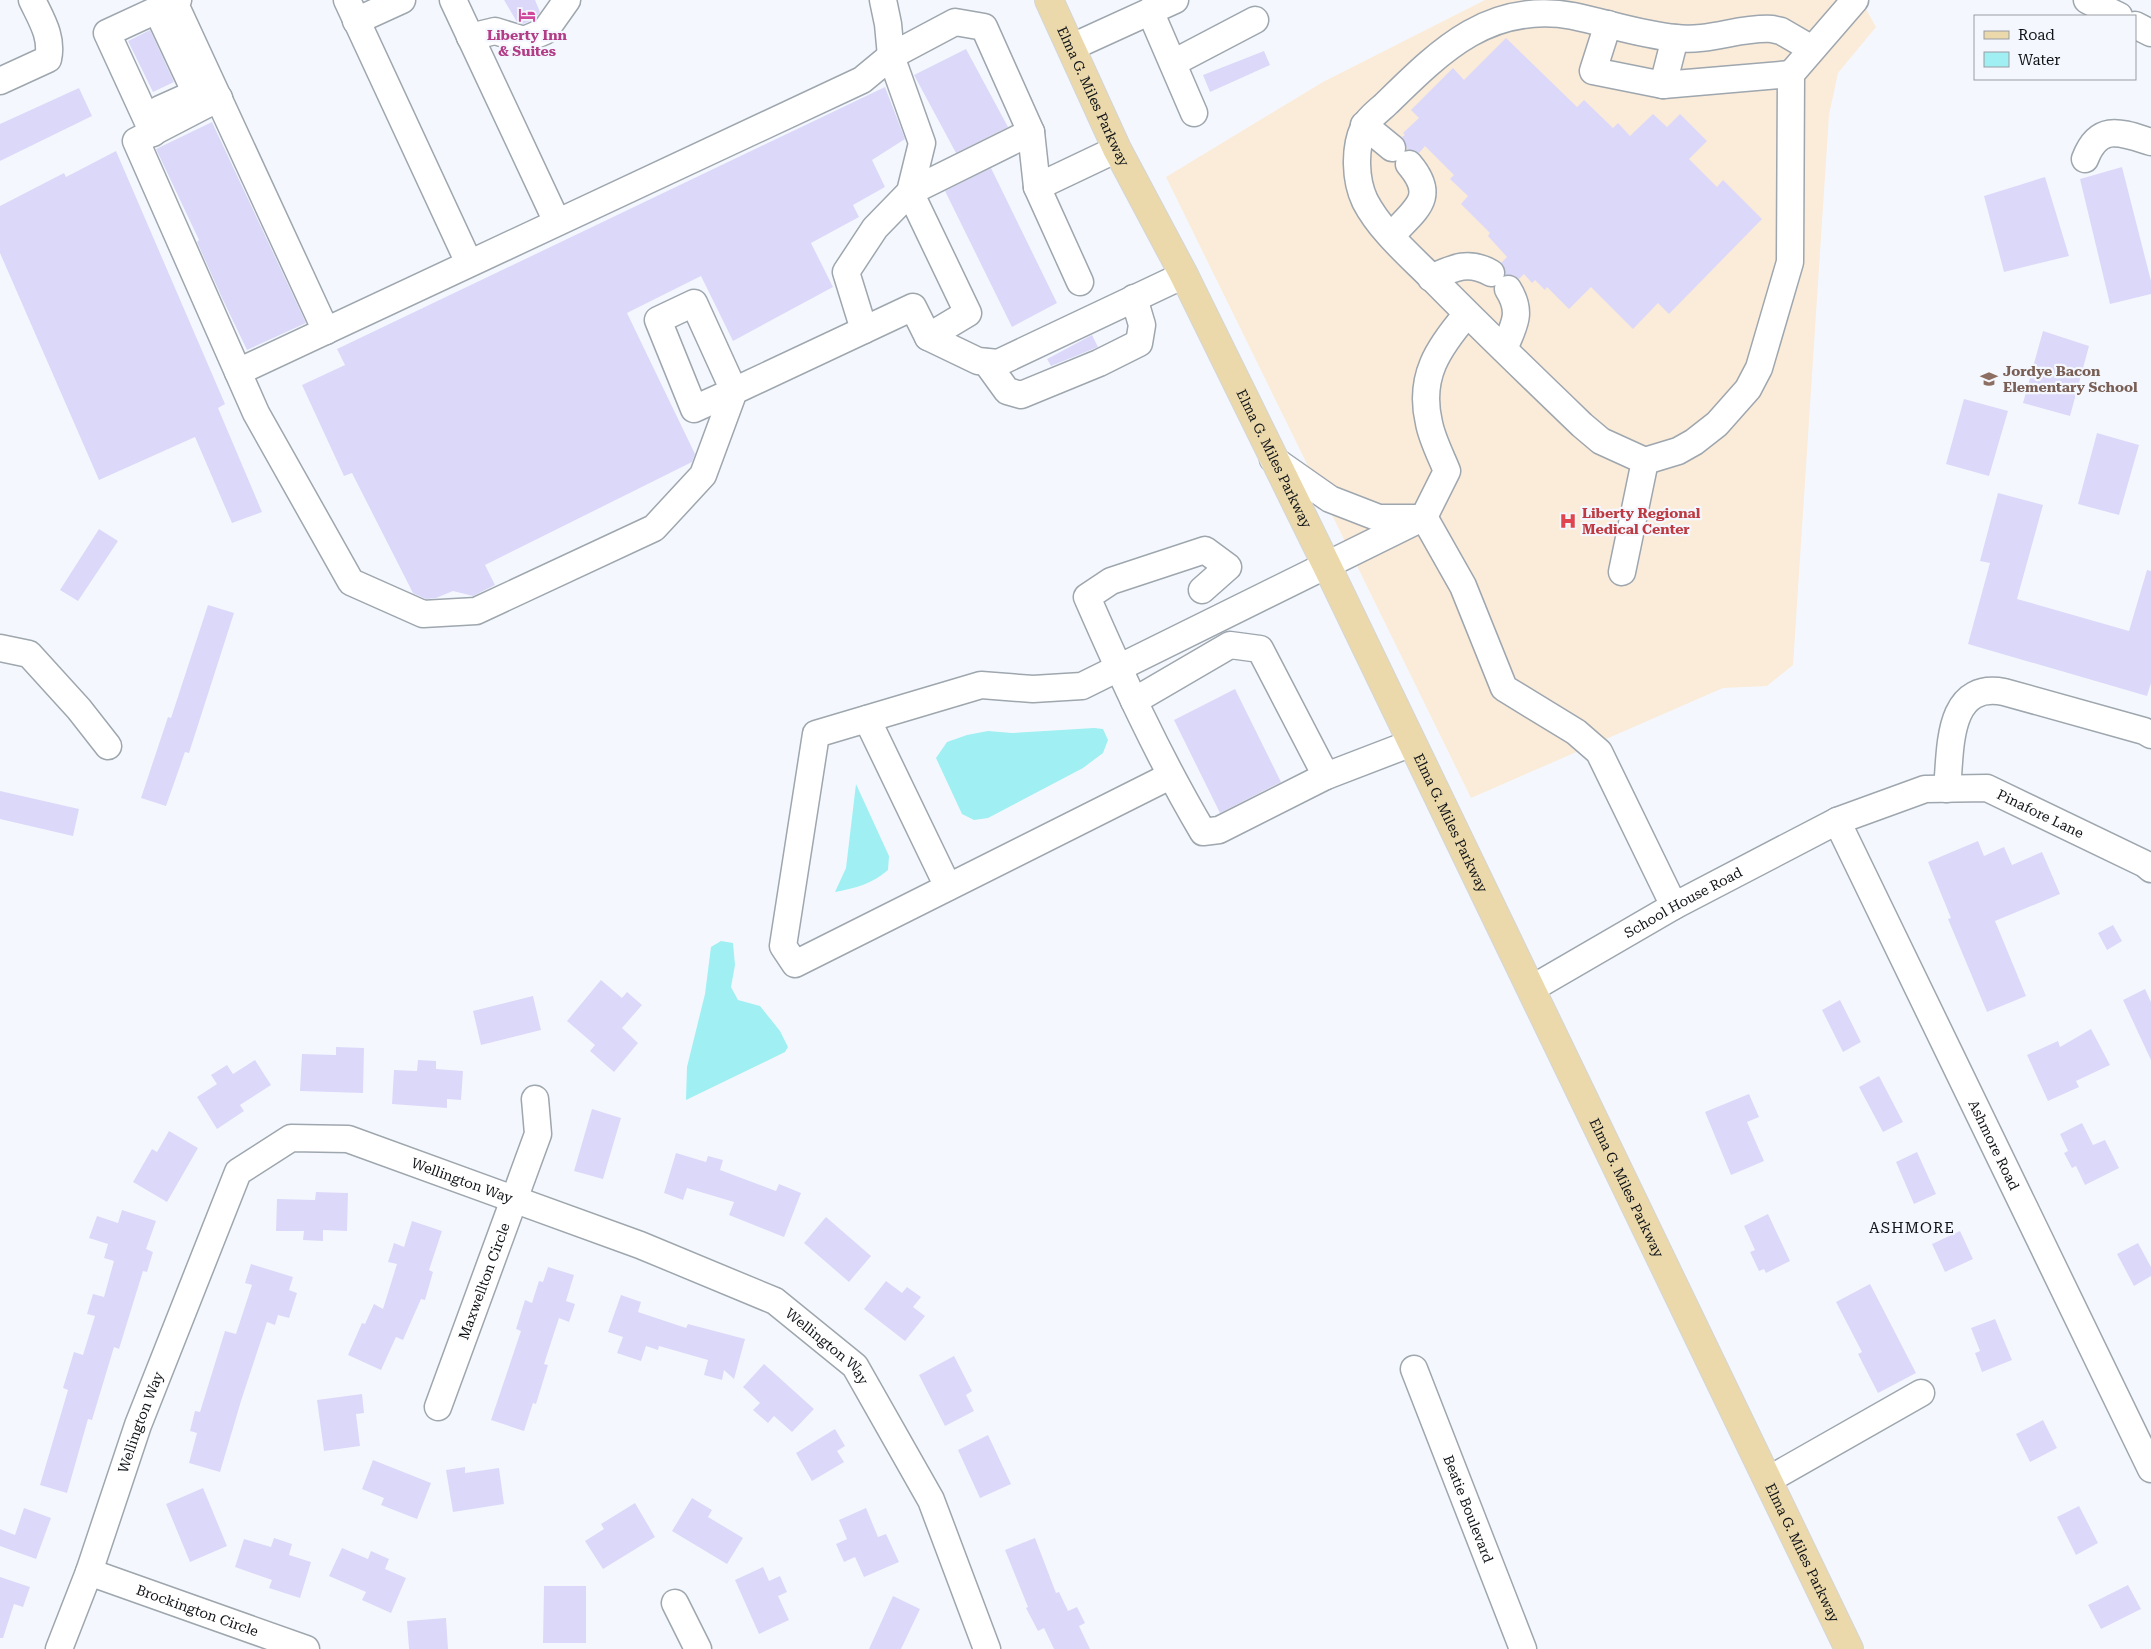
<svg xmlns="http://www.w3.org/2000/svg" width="2151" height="1649" viewBox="0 0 2151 1649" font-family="'Roboto Serif',serif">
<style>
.medical{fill:#fbebd9}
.water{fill:#9feff3}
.building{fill:#dcd8fa}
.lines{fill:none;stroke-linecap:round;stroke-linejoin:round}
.minor-casing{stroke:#9ea6ae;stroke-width:29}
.major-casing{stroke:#d4d5d5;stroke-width:30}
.minor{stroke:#fff;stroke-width:26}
.major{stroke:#ebd9ac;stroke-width:28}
.labels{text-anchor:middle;stroke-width:4.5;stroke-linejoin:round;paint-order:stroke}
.hotel-label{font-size:14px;font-weight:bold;fill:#b23c85;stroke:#f4f8fe}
.street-label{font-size:14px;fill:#101316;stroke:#f4f8fe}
.education-label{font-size:14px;font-weight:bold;fill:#785e54;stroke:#f4f8fe;text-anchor:start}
.health-label{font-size:14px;font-weight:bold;fill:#be3a42;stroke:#f4f8fe;text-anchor:start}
.neighbourhood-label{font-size:15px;letter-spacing:1px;fill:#101316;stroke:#f4f8fe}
</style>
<rect width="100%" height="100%" fill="#f4f8fe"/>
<path class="medical" d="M1485 0H1861L1876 27 1838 73 1829 115 1793 665 1767 686 1723 688 1471 798 1166 177 1323 82Z"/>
<path class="water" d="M1094 728 1103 729 1108 740 1103 753 1083 768 988 818 974 820 962 814 936 758 947 742 967 735 988 731 1012 733Z
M856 784 889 856 888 870C872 884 856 888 835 892L846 868Z
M721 941 733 943 735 965 731 987 738 1000 760 1006 780 1031 788 1047 785 1052 686 1100 687 1067 705 994 711 947Z"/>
<path class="building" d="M504 0H535L540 12 535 19 523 24 517 22Z
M150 30 174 82 153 92 128 41Z
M1506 38 1577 107 1584 100 1613 128 1618 123 1630 136 1653 114 1667 127 1680 114 1707 141 1689 159 1717 187 1723 180 1762 219 1669 314 1658 303 1633 329 1591 287 1569 309 1547 287 1545 290 1535 280 1532 283 1524 274 1519 279 1515 276 1506 275 1501 263 1507 257 1488 236 1490 233 1461 204 1468 196 1450 179 1454 175 1425 146 1419 153 1407 149 1402 137 1405 135 1403 133 1419 118 1411 110 1453 68 1464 80Z
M966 49 1008 127 956 153 914 75Z
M1264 51 1270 65 1210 92 1203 75Z
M885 87 905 139 872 160 885 187 853 205 859 217 811 243 833 287 733 341 701 276 627 313 695 454 692 462 485 565 495 585 473 596 453 591 436 598 426 599 413 593 352 473 344 476 302 385 345 365 337 349Z
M79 88 92 116 0 161V124Z
M212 122 306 323 247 350 223 300 197 242 199 240 156 149Z
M116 151 225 404 218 408 262 512 232 523 195 437 99 480 0 253V206L64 173 66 177Z
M2122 167 2151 281V294L2110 304 2080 179Z
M991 168 1057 303 1012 327 945 191Z
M2045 177 2069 256 2004 272 1984 196Z
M2043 331 2089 346 2070 416 2023 403Z
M1092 335 1098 347 1051 366 1047 359Z
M1964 399 2008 411 1989 476 1946 464Z
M2097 433 2139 445 2119 515 2078 504Z
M1998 493 2043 505 2017 599 2129 631 2147 570 2151 571V683L2147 696 1968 644 1990 563 1980 561Z
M99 529 118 541 78 601 60 590Z
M208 605 234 613 189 753 185 752 166 806 141 798 168 717 171 718Z
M1235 689 1281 782 1220 813 1174 720Z
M0 791 79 809 73 836 0 819Z
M1978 841 1984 856 2004 847 2012 865 2042 852 2060 894 1995 921 2026 996 1987 1012 1948 919 1951 918 1928 862Z
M2113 925 2122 941 2107 950 2098 933Z
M601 980 622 998 627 992 642 1005 622 1028 638 1043 614 1072 590 1051 595 1045 567 1021Z
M2145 989 2151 1002V1060L2123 1000Z
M533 996 541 1030 481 1045 473 1011Z
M1840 1000 1861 1042 1843 1052 1822 1010Z
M2091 1029 2110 1065 2076 1081 2079 1087 2048 1101 2027 1055 2058 1041 2060 1047Z
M336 1047 364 1048 363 1093 300 1091 302 1054 336 1055Z
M255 1060 271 1085 240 1105 244 1111 217 1129 197 1097 217 1084 211 1075 227 1065 233 1074Z
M418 1060 436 1061V1069L463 1071 461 1100 447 1099V1108L392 1104 394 1070 417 1071Z
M1879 1076 1903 1122 1883 1132 1859 1087Z
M1749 1094 1759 1117 1747 1122 1764 1161 1731 1175 1705 1112Z
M592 1109 621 1118 603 1179 574 1171Z
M2082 1123 2093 1145 2105 1140 2119 1168 2085 1185 2076 1166 2072 1168 2064 1153 2068 1151 2060 1134Z
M169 1131 198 1148 167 1202 133 1182 152 1149 157 1152Z
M1917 1152 1936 1194 1914 1204 1896 1162Z
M676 1153 706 1162 708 1156 723 1160 720 1170 776 1191 779 1184 801 1193 784 1237 729 1215 734 1202 687 1188 683 1200 664 1193Z
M316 1192 348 1193 347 1231 323 1230V1241L303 1240 304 1231H276L277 1199 315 1200Z
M122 1210 156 1221 146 1249 153 1252 147 1272 143 1271 119 1349 114 1347 92 1420 88 1419 67 1493 40 1485 68 1390 63 1388 74 1352 83 1355 95 1316 87 1314 93 1294 104 1297 114 1261 104 1258 108 1244 89 1238 97 1216 118 1223Z
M1768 1214 1790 1261 1766 1273 1764 1269 1759 1271 1750 1252 1755 1250 1744 1226Z
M826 1217 871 1256 849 1282 804 1243Z
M412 1221 442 1231 429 1270 433 1272 425 1300 421 1299 403 1340 396 1337 381 1370 348 1355 362 1323 365 1324 374 1304 383 1309 397 1264 388 1262 394 1243 404 1247Z
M1960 1231 1973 1259 1945 1272 1932 1244Z
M2138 1243 2151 1267V1276L2134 1286 2117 1254Z
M251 1264 293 1277 289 1290 297 1293 289 1318 278 1315 275 1325 267 1322 241 1401 220 1472 189 1463 197 1433 190 1431 195 1411 200 1412 225 1331 236 1334 252 1285 245 1283Z
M548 1267 574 1275 566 1301 575 1304 569 1322 559 1318 544 1364 548 1365 536 1404 533 1403 524 1431 491 1420 521 1331 516 1329 525 1300 532 1303 539 1281 543 1282Z
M886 1281 902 1293 907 1287 921 1297 913 1307 925 1316 905 1341 864 1309Z
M1870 1284 1916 1373 1878 1393 1858 1354 1862 1352 1836 1302Z
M621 1295 641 1302 638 1312 686 1328 688 1324 745 1339 734 1379 724 1370 722 1380 704 1375 708 1360 659 1346 658 1350 646 1346 641 1361 617 1353 623 1337 608 1332Z
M1995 1319 2012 1360 1982 1372 1975 1353 1980 1351 1971 1328Z
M954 1356 972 1391 966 1395 974 1411 945 1426 919 1375Z
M764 1364 814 1409 792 1432 774 1416 768 1423 753 1410 760 1403 743 1387Z
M362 1394 364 1413 356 1414 360 1446 324 1451 317 1400Z
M2043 1420 2057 1448 2030 1462 2016 1434Z
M835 1429 845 1446 837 1451 844 1462 812 1481 796 1453Z
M988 1435 1011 1484 980 1498 958 1450Z
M373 1460 431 1483 417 1519 381 1505 384 1498 362 1489Z
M465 1467V1473L499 1468 504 1504 453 1512 446 1470Z
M203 1488 227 1546 190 1562 166 1504Z
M692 1498 712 1510 708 1517 743 1538 727 1564 672 1531Z
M635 1503 655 1537 603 1569 585 1541 604 1529 601 1524Z
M2079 1506 2098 1543 2076 1555 2057 1517Z
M24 1508 51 1518 36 1559 0 1546V1529L15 1535Z
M866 1508 878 1537 886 1534 899 1562 864 1577 855 1557 844 1562 836 1544 847 1539 839 1520Z
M274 1538 292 1544 289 1555 311 1562 300 1598 269 1588 272 1580 235 1567 244 1539 271 1547Z
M1035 1538 1056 1593 1059 1592 1068 1611 1077 1607 1085 1623 1079 1626 1090 1649H1054L1044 1628 1038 1631 1026 1608 1028 1607 1005 1550Z
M342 1548 368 1559 371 1551 389 1559 385 1569 406 1578 391 1613 362 1600 366 1592 329 1576Z
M763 1567 769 1581 780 1576 787 1592 778 1596 789 1620 759 1634 735 1580Z
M0 1577 30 1587 23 1607 14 1604 3 1638H0Z
M2128 1585 2141 1609 2101 1629 2088 1605Z
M544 1586H586V1643H543Z
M893 1596 920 1609 901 1649H869Z
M446 1618 448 1649H409L407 1621Z"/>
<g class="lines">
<g class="minor-casing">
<g id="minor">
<path d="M178 0 174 2 326 331"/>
<path d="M347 0 469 263"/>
<path d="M453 0 557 222"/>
<path d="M2087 0 2119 16"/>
<path d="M157 10 192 85 189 96 160 109"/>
<path d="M1150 11 1194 113"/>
<path d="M356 21 402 0"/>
<path d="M1608 24 1593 71 1663 85 1791 74"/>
<path d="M2135 25 2151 33"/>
<path d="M470 37 495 31 524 40 545 31 567 0"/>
<path d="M1072 47 1175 0"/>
<path d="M1812 49 1781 31 1772 29C1740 27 1709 42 1676 38 1641 35 1607 23 1573 16 1490 1 1441 50 1387 103 1380 110 1368 118 1364 127 1354 148 1355 180 1365 201 1380 230 1408 254 1431 277 1480 327 1531 376 1582 425L1601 441 1645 461 1678 451 1694 442 1717 424 1748 389 1759 368 1790 262 1791 74 1855 0"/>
<path d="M1173 63 1255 20"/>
<path d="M0 81 48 59C53 37 41 19 32 0"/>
<path d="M1663 85 1675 38"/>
<path d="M219 98 136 141 256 413 351 582 423 614 476 611 654 528 703 475 734 391 864 330 846 272 875 228 910 192 922 143 891 56 888 24 883 0"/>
<path d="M1364 125 1392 148"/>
<path d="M153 133 107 33 174 2"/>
<path d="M2085 159C2099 122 2122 133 2151 142"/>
<path d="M1037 187 1117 149"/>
<path d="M1391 236C1415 209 1438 198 1409 164"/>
<path d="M1431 278C1453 268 1468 260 1491 273"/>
<path d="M694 303 734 391 694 409 658 320Z"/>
<path d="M864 330 913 307 928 337 968 313 910 192 1031 132"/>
<path d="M928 337 978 361 998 363 1184 275"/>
<path d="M1504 349C1514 325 1523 313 1508 289"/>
<path d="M986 362 1007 391 1021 395 1099 363 1139 343 1142 325 1134 298"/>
<path d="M238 372 862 80 891 56 955 22 984 27 1031 132 1037 187 1080 282"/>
<path d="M1273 459 1330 499 1379 518H1416"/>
<path d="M1424 517 1463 586 1504 688 1576 732 1599 752 1674 906"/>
<path d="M1622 572 1645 461"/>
<path d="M1202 590 1228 567 1205 550 1111 581 1087 597C1122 677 1158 756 1203 832L1219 830 1326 776 1412 743"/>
<path d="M0 648 29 654 79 709 108 746"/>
<path d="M1134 701 1230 645 1260 649 1326 776"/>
<path d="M867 719 948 887"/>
<path d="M1170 776 795 964 783 946 816 734 981 685 1033 689 1082 686 1424 517 1447 471C1441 456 1432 439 1429 423 1418 377 1438 348 1467 314"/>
<path d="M1947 789C1951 750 1946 681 2004 692L2144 731 2151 735"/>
<path id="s1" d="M1837 821 2151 1469"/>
<path id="s2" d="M1531 989 1674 906 1837 821 1925 789 1987 788 2145 864 2151 869"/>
<path id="s3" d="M1414 1369 1523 1649"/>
<path id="s4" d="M438 1407 538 1134 535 1099"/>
<path d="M1768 1480 1921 1393"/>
<path id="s5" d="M89 1572 306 1649"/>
<path d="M675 1603 698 1649"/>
<path id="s6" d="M59 1649 89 1572 138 1425 238 1172 291 1138 348 1139 640 1245 775 1301 855 1366 931 1500 987 1649"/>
</g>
</g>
<g class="major-casing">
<g id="major">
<path id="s7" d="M1049 0 1117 149 1184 275 1327 566 1849 1649"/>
</g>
</g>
<use href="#minor" class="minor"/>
<use href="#major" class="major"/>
</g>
<defs>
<g id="hotel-bare" transform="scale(1.35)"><path d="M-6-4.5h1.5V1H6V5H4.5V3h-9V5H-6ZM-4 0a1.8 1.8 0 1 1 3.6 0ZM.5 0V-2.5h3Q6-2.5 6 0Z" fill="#d1479c" stroke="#f4f8fe" stroke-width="2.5" paint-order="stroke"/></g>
<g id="school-bare" transform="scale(1.35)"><path d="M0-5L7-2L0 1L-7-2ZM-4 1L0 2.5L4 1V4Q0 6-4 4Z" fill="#8d6e63" stroke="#f4f8fe" stroke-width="2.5" paint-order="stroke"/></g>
<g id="hospital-bare" transform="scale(1.35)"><path d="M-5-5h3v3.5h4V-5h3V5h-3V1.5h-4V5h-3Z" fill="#e0444e" stroke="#f4f8fe" stroke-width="2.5" paint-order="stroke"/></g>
</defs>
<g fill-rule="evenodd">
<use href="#hotel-bare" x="527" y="15"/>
<use href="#school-bare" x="1989" y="379"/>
<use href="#hospital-bare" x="1568" y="521"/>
</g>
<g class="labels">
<g class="hotel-label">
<text x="527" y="40">Liberty Inn<tspan x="527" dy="16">&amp; Suites</tspan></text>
</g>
<g class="street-label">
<text dy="5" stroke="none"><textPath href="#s7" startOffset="106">Elma G. Miles Parkway</textPath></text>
<text dy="5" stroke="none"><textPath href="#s7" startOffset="511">Elma G. Miles Parkway</textPath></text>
<text dy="5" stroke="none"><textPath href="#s2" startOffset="564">Pinafore Lane</textPath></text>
<text dy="5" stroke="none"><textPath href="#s7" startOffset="916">Elma G. Miles Parkway</textPath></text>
<text dy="5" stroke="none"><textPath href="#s2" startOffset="175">School House Road</textPath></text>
<text dy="5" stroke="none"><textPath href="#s1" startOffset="360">Ashmore Road</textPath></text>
<text dy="5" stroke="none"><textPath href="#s6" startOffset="751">Wellington Way</textPath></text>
<text dy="5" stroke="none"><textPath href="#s7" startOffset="1321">Elma G. Miles Parkway</textPath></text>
<text dy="5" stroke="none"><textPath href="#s4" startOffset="134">Maxwellton Circle</textPath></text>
<text dy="5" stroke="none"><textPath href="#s6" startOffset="1156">Wellington Way</textPath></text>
<text dy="5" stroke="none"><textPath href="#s6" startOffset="241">Wellington Way</textPath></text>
<text dy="5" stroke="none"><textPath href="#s3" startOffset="150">Beatie Boulevard</textPath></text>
<text dy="5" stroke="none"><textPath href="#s7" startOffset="1726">Elma G. Miles Parkway</textPath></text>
<text dy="5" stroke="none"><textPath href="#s5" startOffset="115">Brockington Circle</textPath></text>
</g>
<g class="education-label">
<text x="2003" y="376">Jordye Bacon<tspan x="2003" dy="16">Elementary School</tspan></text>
</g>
<g class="health-label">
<text x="1582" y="518">Liberty Regional<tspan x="1582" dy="16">Medical Center</tspan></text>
</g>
<g class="neighbourhood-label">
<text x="1912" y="1233">ASHMORE</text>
</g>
</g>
<rect x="1974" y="15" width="162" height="65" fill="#f4f8fe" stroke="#999ca1"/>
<rect x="1984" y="31" width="25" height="8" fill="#ebd9ac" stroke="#999ca1"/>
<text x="2018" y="40" font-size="15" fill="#101316">Road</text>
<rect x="1984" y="52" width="25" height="15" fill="#9feff3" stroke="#999ca1"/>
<text x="2018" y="65" font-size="15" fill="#101316">Water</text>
</svg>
